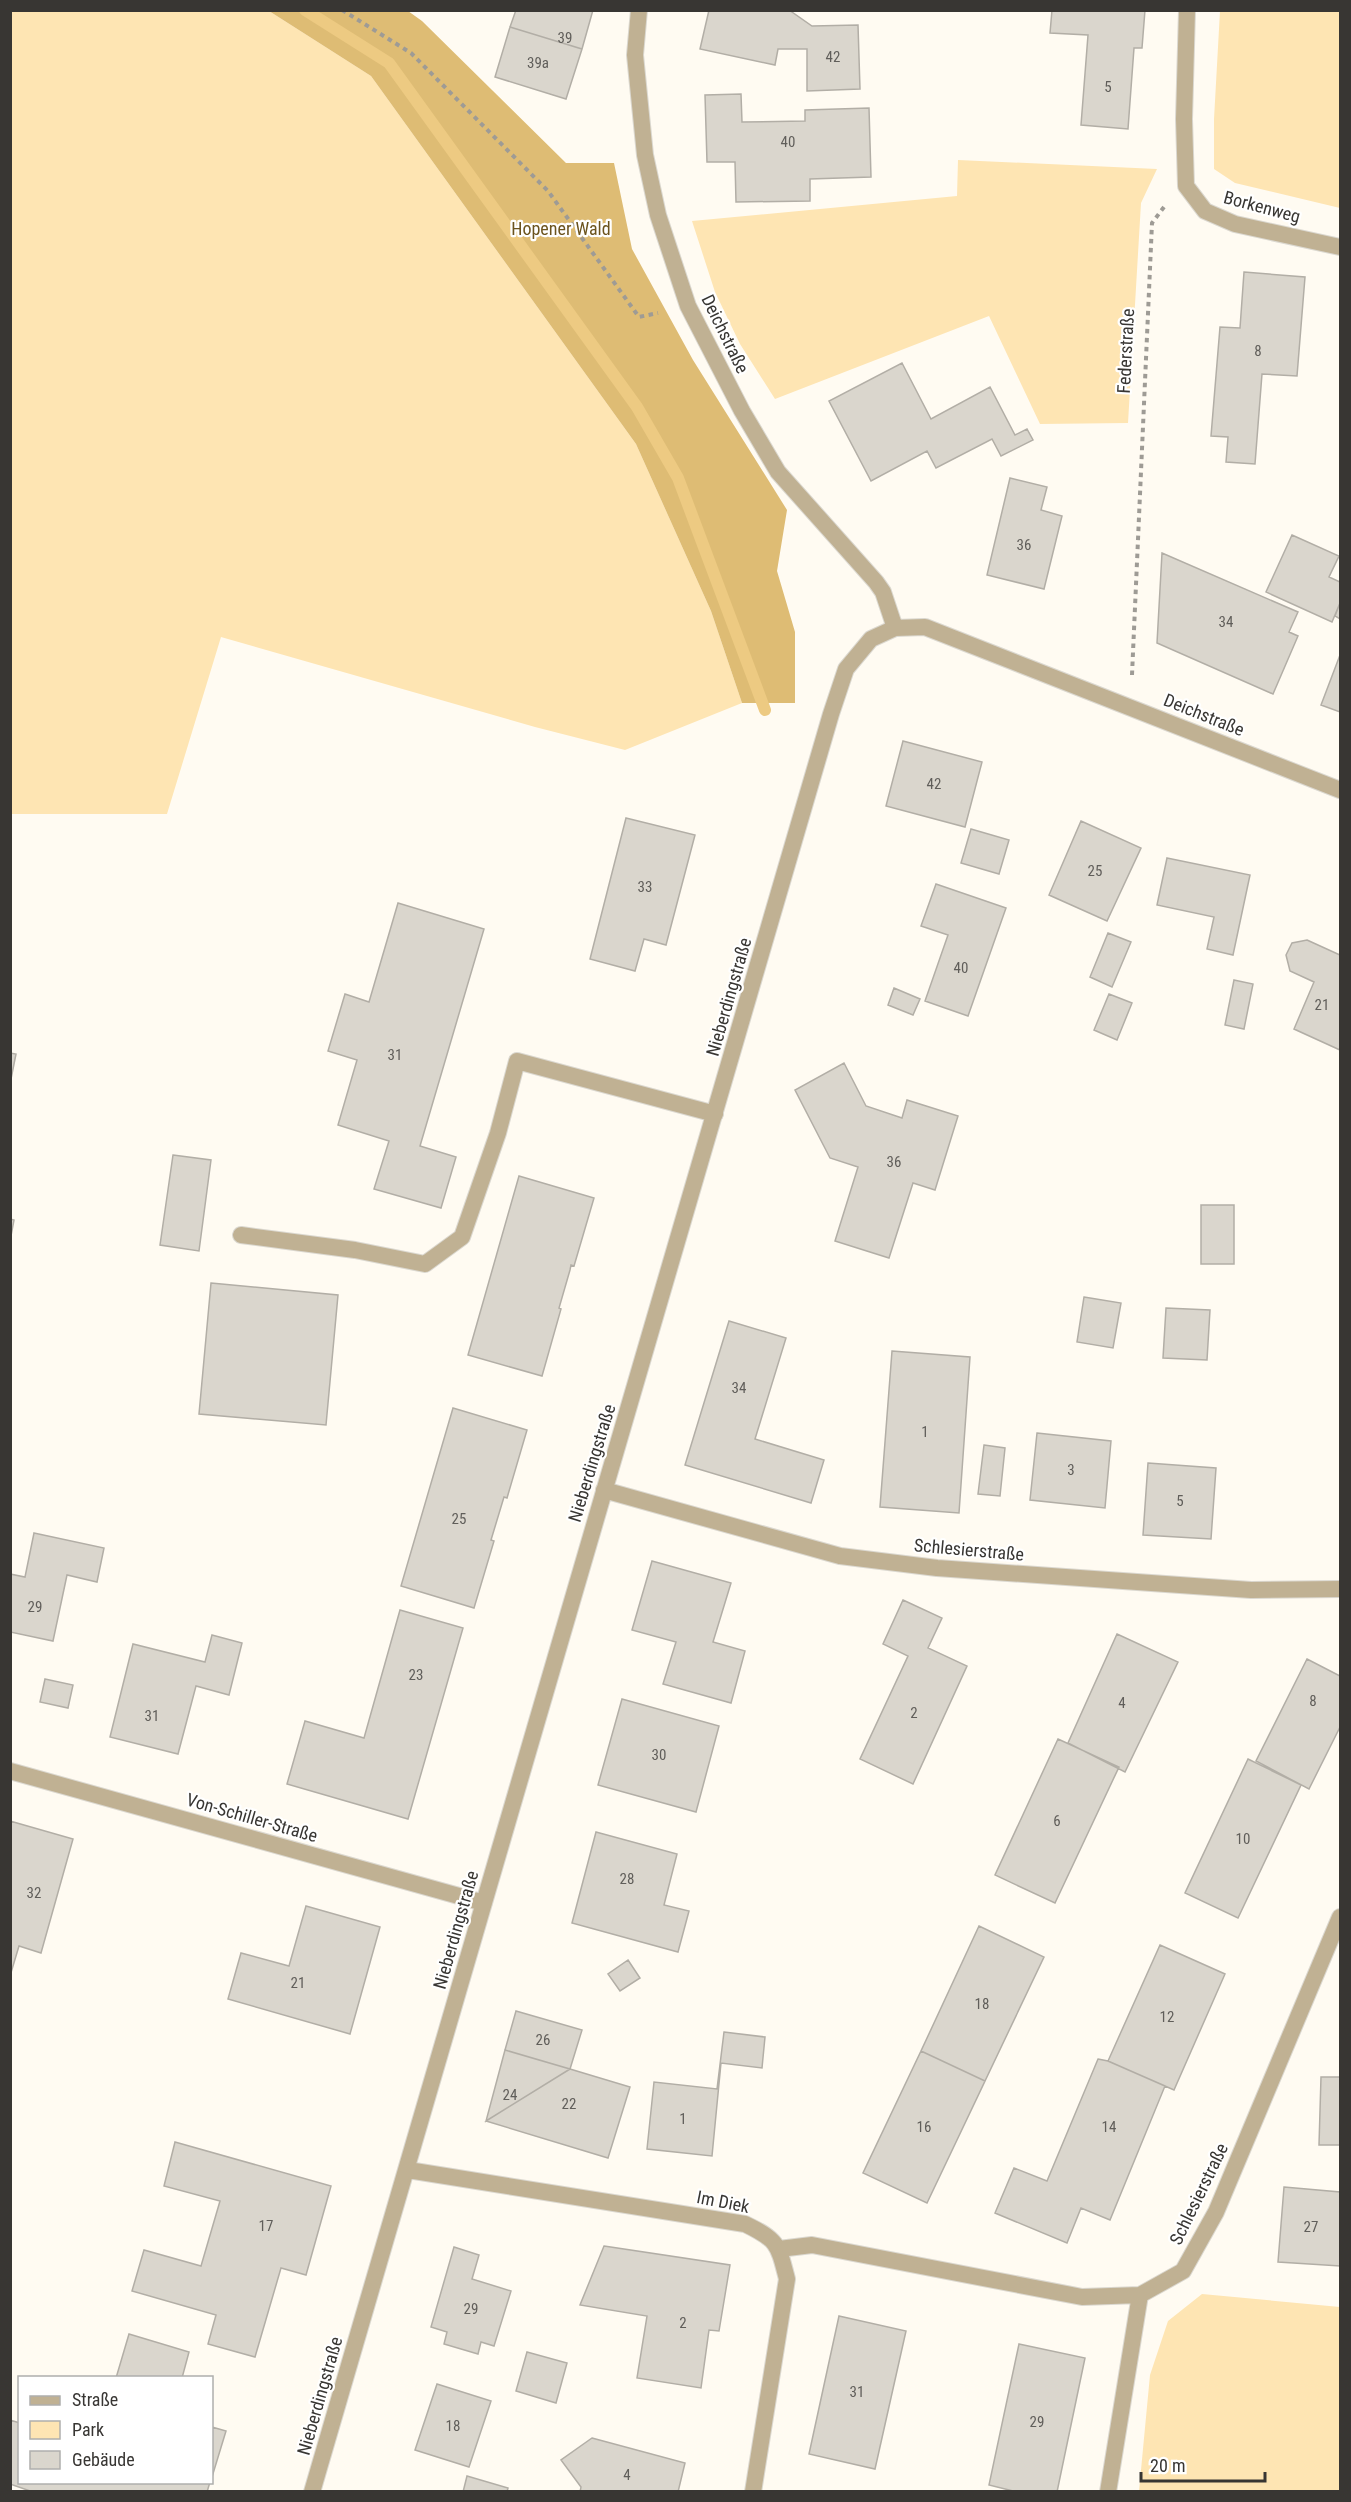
<svg xmlns="http://www.w3.org/2000/svg" width="1351" height="2502" viewBox="0 0 1351 2502" font-family="'Roboto Condensed',sans-serif">
<style>
.green{fill:#fee5b3}
.forest{fill:#debc74}
.lines{fill:none;stroke-linecap:round;stroke-linejoin:round}
.stream{stroke:#edca82;stroke-width:12}
.building{fill:#dad6cd;stroke:#b2aea6;stroke-width:1.5}
.service-casing{stroke:#dbd8d0;stroke-width:18}
.minor-casing{stroke:#dbd8d0;stroke-width:18}
.path{stroke:#9e9b95;stroke-width:4;stroke-dasharray:4.5 4.5;stroke-linecap:butt}
.service{stroke:#c0b193;stroke-width:16}
.minor{stroke:#c0b193;stroke-width:16}
.labels{text-anchor:middle;stroke-width:4.5;stroke-linejoin:round;paint-order:stroke}
.number-label{font-size:15px;fill:#605e5a}
.street-label{font-size:18px;fill:#383633;stroke:#fff}
.park-label{font-size:18px;fill:#6b531d;stroke:#fff}
</style>
<rect width="100%" height="100%" fill="#fffbf2"/>
<path class="green" d="M11 11H269L371 76 636 444 711 611 742 703 625 750 535 727 221 637 167 814H11Z
M1220 11H1340V208L1235 183 1214 169V119Z
M958 160 1157 169 1141 203 1128 423 1040 424 989 316 775 399 740 344 715 292 692 221 957 196Z
M1202 2294 1340 2307V2491H1139L1150 2375 1168 2321Z"/>
<path class="forest" d="M269 11H408L422 21 566 163H614L632 249 693 360 787 510 777 571 795 632V703H742L711 611 636 444 371 76Z"/>
<g class="lines">
<path class="stream" d="M305 10 389 63 637 407 678 478 765 710"/>
</g>
<path class="building" d="M516 10H593L582 49 510 27Z
M709 10H789L812 26 858 25 860 89 807 91V49H778L775 65 700 49Z
M1052 10H1145L1142 48H1134L1128 129 1081 125 1088 35 1050 33Z
M510 27 582 49 566 99 495 77Z
M741 94 742 122 805 121V110L869 108 871 177 810 179V201L736 202 735 162H707L705 95Z
M1244 272 1305 277 1297 376 1262 374 1255 464 1226 462 1228 437 1211 436 1220 327 1240 328Z
M902 363 931 419 990 387 1015 435 1027 429 1033 440 1001 456 992 439 936 468 927 451 871 481 829 401Z
M1010 478 1047 487 1041 510 1062 516 1044 589 987 575Z
M1292 535 1339 556 1329 577 1340 582V603L1332 622 1266 592Z
M1162 553 1298 612 1289 632 1298 636 1273 694 1157 643Z
M1340 603V619L1335 616Z
M1340 655V712L1321 705Z
M903 741 982 762 965 827 886 806Z
M626 818 695 835 666 945 644 939 635 971 590 959Z
M1081 821 1141 848 1107 921 1049 895Z
M971 829 1009 840 999 874 961 863Z
M1167 858 1250 875 1233 955 1207 949 1214 917 1157 905Z
M936 884 1006 908 968 1016 925 1001 948 935 921 926Z
M398 903 484 929 420 1146 456 1157 441 1208 374 1189 389 1141 338 1125 357 1060 328 1051 345 994 369 1002Z
M1108 933 1131 942 1112 987 1090 977Z
M1307 940 1340 955V1050L1294 1029 1314 982 1290 971 1286 955 1292 943Z
M1234 980 1253 984 1244 1029 1225 1025Z
M894 988 920 999 913 1015 888 1005Z
M1109 994 1132 1003 1117 1040 1094 1030Z
M10 1053 16 1054 10 1084Z
M844 1063 866 1106 902 1118 907 1100 958 1116 935 1190 913 1183 889 1258 835 1241 858 1167 830 1158 795 1090Z
M173 1155 211 1160 199 1251 160 1245Z
M519 1176 594 1198 574 1266 571 1265 570 1270 559 1308 561 1309 542 1376 468 1355Z
M1201 1205H1234V1264H1201Z
M10 1219 14 1220 10 1241Z
M211 1283 338 1295 326 1425 199 1414Z
M1084 1297 1121 1303 1113 1348 1077 1342Z
M1166 1308 1210 1310 1207 1360 1163 1358Z
M729 1321 786 1338 755 1439 824 1460 811 1503 685 1465Z
M892 1351 970 1357 959 1513 880 1507Z
M453 1408 527 1430 507 1498 504 1497 491 1540 494 1541 474 1608 401 1586Z
M1037 1433 1111 1441 1105 1508 1030 1500Z
M984 1445 1005 1448 1000 1496 978 1494Z
M1148 1463 1216 1468 1211 1539 1143 1535Z
M34 1533 104 1548 97 1582 67 1575 53 1641 10 1632V1574L25 1577Z
M652 1561 731 1583 713 1642 745 1651 731 1703 663 1684 676 1642 632 1630Z
M903 1600 942 1618 928 1648 967 1666 913 1784 860 1759 908 1656 883 1644Z
M400 1610 463 1628 408 1819 287 1784 305 1721 364 1738Z
M1117 1634 1178 1662 1125 1772 1068 1743Z
M212 1635 242 1643 229 1695 196 1686 178 1754 110 1737 133 1644 205 1662Z
M1307 1659 1340 1676V1727L1309 1789 1256 1761Z
M45 1679 73 1685 68 1708 40 1702Z
M622 1699 719 1726 696 1812 598 1785Z
M1058 1739 1119 1767 1055 1903 995 1875Z
M1248 1759 1301 1785 1238 1918 1185 1893Z
M10 1821 73 1839 41 1953 19 1946 10 1976Z
M596 1832 677 1854 664 1905 689 1911 678 1952 572 1923Z
M306 1906 380 1927 350 2034 228 1999 241 1953 289 1966Z
M979 1926 1044 1957 985 2081 921 2051Z
M1160 1945 1225 1974 1174 2090 1108 2061Z
M628 1960 640 1978 620 1991 608 1974Z
M516 2011 582 2030 570 2069 505 2050Z
M724 2032 765 2037 762 2068 721 2063 712 2156 647 2149 654 2082 717 2089Z
M505 2050 570 2069 486 2121Z
M921 2051 985 2081 927 2203 863 2173Z
M1098 2059 1108 2061 1165 2086 1110 2220 1081 2208 1067 2243 995 2213 1014 2168 1047 2181Z
M570 2069 630 2087 608 2158 486 2121Z
M1321 2077H1340V2145H1319Z
M175 2142 331 2186 306 2275 281 2268 255 2357 208 2344 216 2315 132 2291 144 2250 201 2266 220 2201 164 2186Z
M1284 2187 1340 2192V2266L1278 2262Z
M604 2246 730 2265 719 2331 709 2330 701 2388 637 2378 647 2316 580 2305Z
M454 2247 479 2255 472 2279 511 2291 494 2346 481 2342 478 2354 444 2344 447 2332 431 2327Z
M839 2316 906 2331 875 2469 809 2454Z
M129 2334 189 2352 182 2378H116Z
M1019 2344 1085 2358 1057 2492H1017L989 2485Z
M527 2352 567 2363 556 2403 516 2391Z
M437 2384 491 2401 469 2467 415 2450Z
M10 2420 20 2423V2482H210L207 2492H33L10 2484Z
M212 2427 226 2431 212 2477Z
M592 2438 685 2463 678 2492H580L581 2487 561 2460Z
M467 2476 508 2488 507 2492H463Z"/>
<g class="lines">
<g class="service-casing">
<path id="service" d="M241 1235 355 1250 425 1264 462 1237 498 1133 517 1061 715 1114"/>
</g>
<g class="minor-casing">
<path id="minor" d="M639 10 635 55 645 155 658 215 688 306 742 411 778 472 876 582 883 592 895 628
M1187 10 1184 119 1186 186 1205 211 1235 224 1340 247
M604 1490 840 1556 937 1568 1251 1590 1340 1589
M10 1771 484 1903
M408 2170 745 2224C778 2240 778 2244 787 2279L753 2492
M779 2249 812 2245 1082 2297 1140 2295 1183 2271 1216 2212 1340 1917
M312 2492 831 714 846 669 871 639 895 628 925 627 1340 790
M1108 2492 1140 2295"/>
</g>
<path class="path" d="M342 10 411 53 548 191 639 317 658 313
M1132 675 1152 223 1164 207"/>
<use href="#service" class="service"/>
<use href="#minor" class="minor"/>
</g>
<g class="labels">
<g class="number-label">
<text x="565" y="43">39</text>
<text x="833" y="62">42</text>
<text x="538" y="68">39a</text>
<text x="1108" y="92">5</text>
<text x="788" y="147">40</text>
<text x="1258" y="356">8</text>
<text x="1024" y="550">36</text>
<text x="1226" y="627">34</text>
<text x="934" y="789">42</text>
<text x="1095" y="876">25</text>
<text x="645" y="892">33</text>
<text x="961" y="973">40</text>
<text x="1322" y="1010">21</text>
<text x="395" y="1060">31</text>
<text x="894" y="1167">36</text>
<text x="739" y="1393">34</text>
<text x="925" y="1437">1</text>
<text x="1071" y="1475">3</text>
<text x="1180" y="1506">5</text>
<text x="459" y="1524">25</text>
<text x="35" y="1612">29</text>
<text x="416" y="1680">23</text>
<text x="1313" y="1706">8</text>
<text x="1122" y="1708">4</text>
<text x="914" y="1718">2</text>
<text x="152" y="1721">31</text>
<text x="659" y="1760">30</text>
<text x="1057" y="1826">6</text>
<text x="1243" y="1844">10</text>
<text x="627" y="1884">28</text>
<text x="34" y="1898">32</text>
<text x="298" y="1988">21</text>
<text x="982" y="2009">18</text>
<text x="1167" y="2022">12</text>
<text x="543" y="2045">26</text>
<text x="510" y="2100">24</text>
<text x="569" y="2109">22</text>
<text x="683" y="2124">1</text>
<text x="924" y="2132">16</text>
<text x="1109" y="2132">14</text>
<text x="266" y="2231">17</text>
<text x="1311" y="2232">27</text>
<text x="471" y="2314">29</text>
<text x="683" y="2328">2</text>
<text x="857" y="2397">31</text>
<text x="1037" y="2427">29</text>
<text x="453" y="2431">18</text>
<text x="627" y="2480">4</text>
</g>
<g class="street-label">
<text transform="translate(1262 207) rotate(15)" y="6">Borkenweg</text>
<text transform="translate(725 334) rotate(64)" y="6">Deichstraße</text>
<text transform="translate(1126 351) rotate(-87)" y="6">Federstraße</text>
<text transform="translate(1204 715) rotate(22)" y="6">Deichstraße</text>
<text transform="translate(729 997) rotate(-74)" y="6">Nieberdingstraße</text>
<text transform="translate(592 1463) rotate(-73)" y="6">Nieberdingstraße</text>
<text transform="translate(969 1550) rotate(5)" y="6">Schlesierstraße</text>
<text transform="translate(252 1818) rotate(16)" y="6">Von-Schiller-Straße</text>
<text transform="translate(456 1930) rotate(-74)" y="6">Nieberdingstraße</text>
<text transform="translate(1199 2194) rotate(-64)" y="6">Schlesierstraße</text>
<text transform="translate(723 2202) rotate(11)" y="6">Im Diek</text>
<text transform="translate(320 2396) rotate(-74)" y="6">Nieberdingstraße</text>
</g>
<g class="park-label">
<text x="561" y="235">Hopener Wald</text>
</g>
</g>
<rect width="1351" height="2502" fill="none" stroke="#383633" stroke-width="24"/>
<rect x="18" y="2376" width="195" height="108" fill="#ffffff" stroke="#afafad" stroke-width="1.5"/>
<rect x="30" y="2396" width="30" height="9" fill="#c0b193" stroke="#afafad" stroke-width="1.5"/>
<text x="72" y="2406" font-size="18" fill="#383633">Straße</text>
<rect x="30" y="2421" width="30" height="18" fill="#fee5b3" stroke="#afafad" stroke-width="1.5"/>
<text x="72" y="2436" font-size="18" fill="#383633">Park</text>
<rect x="30" y="2451" width="30" height="18" fill="#dad6cd" stroke="#afafad" stroke-width="1.5"/>
<text x="72" y="2466" font-size="18" fill="#383633">Gebäude</text>
<path d="M1141 2472v9h124v-9" fill="none" stroke="#383633" stroke-width="3"/>
<text x="1150" y="2472" font-size="18" fill="#383633" stroke="#ffffff" stroke-width="4.5" paint-order="stroke">20 m</text>
</svg>
